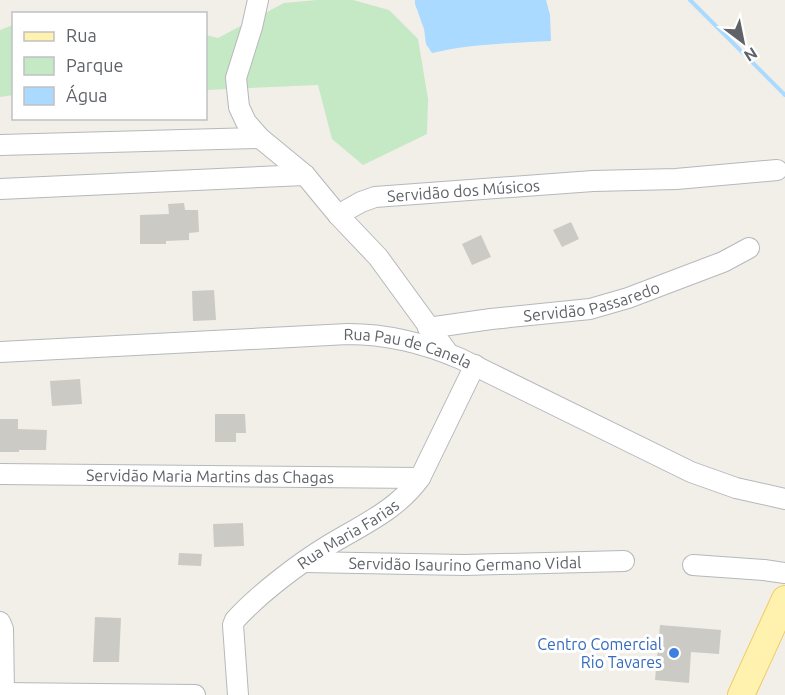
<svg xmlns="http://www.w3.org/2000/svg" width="785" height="695" viewBox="0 0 785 695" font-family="Ubuntu,sans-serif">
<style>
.green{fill:#c5e8c5}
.water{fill:#aadaff}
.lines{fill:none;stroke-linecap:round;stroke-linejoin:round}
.stream{stroke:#aadaff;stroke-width:4}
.building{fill:#cccac5}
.minor-casing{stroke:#b5b8bc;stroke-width:22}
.major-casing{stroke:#f2c960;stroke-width:28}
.minor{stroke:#fff;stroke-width:20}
.major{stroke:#fff2af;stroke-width:26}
.shop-dot{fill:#3f7fe0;stroke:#fff;stroke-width:2}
.labels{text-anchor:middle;stroke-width:6;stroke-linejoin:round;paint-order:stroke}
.street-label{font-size:16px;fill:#5f6368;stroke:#fff}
.shop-label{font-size:16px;fill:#366cbe;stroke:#fff;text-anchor:end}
</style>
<rect width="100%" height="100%" fill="#f1efe8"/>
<path class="green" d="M317 0H353L389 10 418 39 428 99 427 134 363 165 332 139 318 85 206 90V35L218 38 284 3Z
M13 25V95L0 97V30Z"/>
<path class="water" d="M415 0H546L550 15 551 41C510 43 471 44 432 53L426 44 424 29 415 4Z"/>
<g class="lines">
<path class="stream" d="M690 0 785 95"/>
</g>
<path class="building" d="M184 203 185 210H198L199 232 189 233V240L166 241V244H140V215L169 214 168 204Z
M571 222 579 239 562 247 553 230Z
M481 235 491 257 472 265 462 244Z
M214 290 216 320 193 321 192 291Z
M80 379 82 404 52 406 50 381Z
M215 414H245L246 433H236V442H215Z
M0 419H18V429L47 430 46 450H19V452H0Z
M243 523 244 546 214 547 213 524Z
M179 553 202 554 201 566 178 565Z
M95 617 121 618 119 662H93Z
M660 625 721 630 719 654 691 652 689 683 655 680Z"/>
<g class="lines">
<g class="minor-casing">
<g id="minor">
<path d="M258 0 252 27 236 78 239 107 246 122 260 138 305 175 338 215 378 257 448 353"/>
<path d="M0 145 260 138"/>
<path d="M0 189 305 175"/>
<path id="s1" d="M338 215 361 202 375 197 593 181 676 179 777 170"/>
<path id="s2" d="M428 328 491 319 590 309 628 298 723 262 749 248"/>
<path id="s3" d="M0 352 348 334C388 334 424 343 461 359L691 472 736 488 785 499"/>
<path id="s4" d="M0 474 420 478"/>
<path id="s5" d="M305 562 464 565 624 561"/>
<path d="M693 565 764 570 785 573"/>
<path d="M0 622 3 629 4 693"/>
<path d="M0 693 195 695"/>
<path id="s6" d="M238 695 233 625 235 620C260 593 298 564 329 545 362 525 397 510 420 478L475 365"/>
</g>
</g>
<g class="major-casing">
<path id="major" d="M741 695 785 599"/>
</g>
<use href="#minor" class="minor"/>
<use href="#major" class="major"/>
</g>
<circle class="shop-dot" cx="674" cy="653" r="6"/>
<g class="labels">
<g class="street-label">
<text dy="6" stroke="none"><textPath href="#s1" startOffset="130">Servidão dos Músicos</textPath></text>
<text dy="6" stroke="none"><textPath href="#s2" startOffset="166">Servidão Passaredo</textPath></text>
<text dy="6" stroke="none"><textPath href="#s3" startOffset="410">Rua Pau de Canela</textPath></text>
<text dy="6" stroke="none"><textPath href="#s4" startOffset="210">Servidão Maria Martins das Chagas</textPath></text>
<text dy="6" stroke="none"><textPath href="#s6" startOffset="218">Rua Maria Farias</textPath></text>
<text dy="6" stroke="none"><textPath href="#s5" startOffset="160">Servidão Isaurino Germano Vidal</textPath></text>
</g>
<g class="shop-label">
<text x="662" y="650">Centro Comercial<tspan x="662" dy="18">Rio Tavares</tspan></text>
</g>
</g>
<rect x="12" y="12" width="195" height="108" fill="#ffffff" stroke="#bfc1c3" stroke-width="1.5"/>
<rect x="24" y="32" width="30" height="9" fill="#fff2af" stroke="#bfc1c3" stroke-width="1.5"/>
<text x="66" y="42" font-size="18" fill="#5f6368">Rua</text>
<rect x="24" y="57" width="30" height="18" fill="#c5e8c5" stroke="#bfc1c3" stroke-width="1.5"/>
<text x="66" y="72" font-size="18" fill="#5f6368">Parque</text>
<rect x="24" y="87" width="30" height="18" fill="#aadaff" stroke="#bfc1c3" stroke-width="1.5"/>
<text x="66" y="102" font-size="18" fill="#5f6368">Água</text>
<g transform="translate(743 42) rotate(148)" stroke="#ffffff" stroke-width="4.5" paint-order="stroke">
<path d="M0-4.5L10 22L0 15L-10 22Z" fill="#5f6368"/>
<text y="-9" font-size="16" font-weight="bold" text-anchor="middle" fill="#5f6368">N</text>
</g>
</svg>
